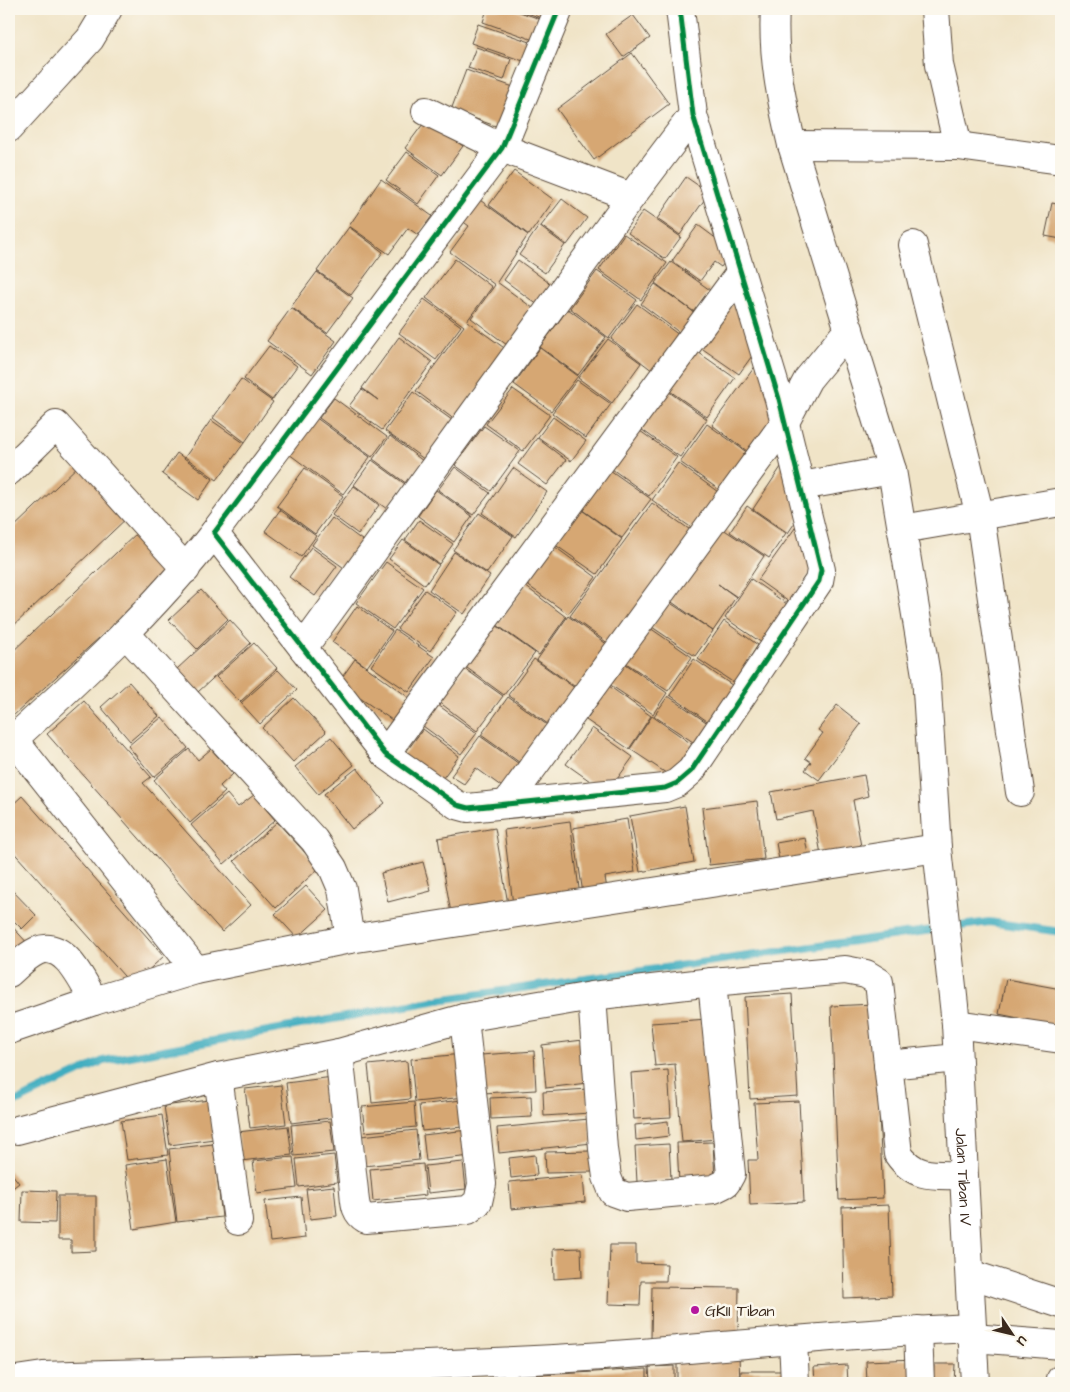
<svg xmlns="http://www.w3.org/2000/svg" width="1070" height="1392" viewBox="0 0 1070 1392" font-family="'Architects Daughter',sans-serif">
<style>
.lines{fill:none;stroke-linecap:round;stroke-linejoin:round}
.stream{stroke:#41adc0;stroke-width:8}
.building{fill:#d6a773}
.minor-casing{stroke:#564637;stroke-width:30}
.highway-casing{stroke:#564637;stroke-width:30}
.minor{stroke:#fff;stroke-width:28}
.highway{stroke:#fff;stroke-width:28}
.cycleway-casing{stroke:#fbf7ec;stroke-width:8}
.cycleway{stroke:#00873e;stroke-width:5}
.poi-dot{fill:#b5179e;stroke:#fbf7ec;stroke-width:2}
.labels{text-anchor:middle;stroke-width:5;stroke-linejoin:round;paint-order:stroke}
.street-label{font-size:16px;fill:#3b2a1e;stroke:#fbf7ec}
.poi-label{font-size:16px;fill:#3b2a1e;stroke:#fbf7ec;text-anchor:start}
</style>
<rect width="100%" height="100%" fill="#fbf7ec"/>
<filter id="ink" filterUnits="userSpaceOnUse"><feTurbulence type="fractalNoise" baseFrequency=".02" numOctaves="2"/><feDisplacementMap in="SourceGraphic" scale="10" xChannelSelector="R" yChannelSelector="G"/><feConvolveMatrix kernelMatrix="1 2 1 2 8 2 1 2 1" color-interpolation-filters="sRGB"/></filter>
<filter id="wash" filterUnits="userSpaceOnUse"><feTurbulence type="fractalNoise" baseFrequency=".0096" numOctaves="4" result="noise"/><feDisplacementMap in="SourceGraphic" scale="20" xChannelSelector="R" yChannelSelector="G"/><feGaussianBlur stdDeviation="1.12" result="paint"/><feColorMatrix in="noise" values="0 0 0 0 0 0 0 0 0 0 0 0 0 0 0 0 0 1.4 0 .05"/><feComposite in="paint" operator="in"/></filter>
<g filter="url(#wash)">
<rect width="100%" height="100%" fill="#f0e4c7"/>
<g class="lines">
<path class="stream" d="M9 1105 103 1061 438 1000 989 922 1061 932"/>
</g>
<g id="blocks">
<path class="building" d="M487 9H511L546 21 539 42 483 22Z
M515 9H549L545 19Z
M633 15 650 38 623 57 606 34Z
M478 24 536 44 529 63 471 43Z
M476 47 511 59 504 80 468 68Z
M632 53 669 104 594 160 557 109Z
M466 70 516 88 501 128 451 110Z
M426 120 463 146 442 175 405 148Z
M407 152 439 175 418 204 386 180Z
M514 171 554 200 529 235 489 205Z
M686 177 709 193 680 235 657 219Z
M381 179 432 216 418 235 408 228 389 254 349 226Z
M473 195 528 235 497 282 537 311 511 348 471 318 495 285 450 252 469 226 457 217Z
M562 199 587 218 567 245 541 226Z
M1052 203 1061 205V239L1045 236Z
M643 211 681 237 665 259 628 233Z
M698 225 733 251 721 267 714 262 700 281 672 261Z
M539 226 565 245 545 273 519 255Z
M349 227 383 252 351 295 317 271Z
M624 234 667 263 641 300 599 270Z
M455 259 492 287 467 321 507 350 455 420 416 391 464 326 426 298Z
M518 260 556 288 542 308 504 280Z
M671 262 710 290 694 312 655 283Z
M597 271 637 300 609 338 570 308Z
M317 272 353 298 327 333 291 307Z
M655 284 702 318 688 339 641 304Z
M740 294 759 346 739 374 700 347Z
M424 299 461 326 436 360 399 333Z
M637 304 683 338 657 374 611 339Z
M291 308 336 341 312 374 267 341Z
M568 309 606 337 578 375 540 347Z
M399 337 432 362 382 430 349 406 362 389 378 400 362 388Z
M608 339 641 363 612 403 578 378Z
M269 346 297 366 272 400 244 379Z
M540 348 578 376 551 411 514 384Z
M695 350 735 378 707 417 667 389Z
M759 361 780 421 755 457 712 425Z
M241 379 273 402 245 442 213 418Z
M577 380 611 404 586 438 552 413Z
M513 389 550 415 523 451 486 424Z
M665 389 707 419 680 457 638 427Z
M413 392 456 423 428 462 385 431Z
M334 398 387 437 372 457 319 418Z
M315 417 370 457 343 494 289 454Z
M553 417 586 441 571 461 538 437Z
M211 420 244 443 217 480 185 457Z
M707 424 755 458 728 496 680 462Z
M484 426 520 451 491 491 455 465Z
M640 431 677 457 649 496 612 469Z
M390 436 423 461 407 484 373 459Z
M537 438 566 460 547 485 518 464Z
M177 453 213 479 198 500 162 474Z
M787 458 802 512 788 533 753 509Z
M372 460 405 484 387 509 354 485Z
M82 462 131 514 9 630V532Z
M678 463 725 497 699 533 652 500Z
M455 467 490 493 473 515 438 490Z
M305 468 343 496 315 534 277 506Z
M513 468 547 492 516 537 482 513Z
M607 468 651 499 622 538 578 507Z
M354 486 379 505 358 534 332 515Z
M436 490 472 516 454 542 418 516Z
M652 503 696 534 609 644 570 616Z
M747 506 786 533 769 558 730 532Z
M579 508 622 539 597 574 554 544Z
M280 510 316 536 301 557 265 531Z
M479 513 513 536 487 573 453 550Z
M332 518 366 543 347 570 312 545Z
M419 520 453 544 439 564 405 540Z
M800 521 815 566 789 602 758 580Z
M720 527 764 556 737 597 718 584 736 597 713 631 669 600Z
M139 531 175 569 13 716 9 711V655Z
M403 540 439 565 425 585 389 559Z
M551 544 596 577 568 614 523 582Z
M311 547 337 566 315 596 289 577Z
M454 552 490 576 464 614 429 590Z
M386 562 423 588 393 629 356 603Z
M751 579 797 611 771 649 725 618Z
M525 586 566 617 539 655 497 625Z
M201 590 228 619 197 649 169 620Z
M425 590 457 612 430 651 397 629Z
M669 602 713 631 695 656 652 627Z
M357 606 392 631 367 667 332 642Z
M568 616 612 648 581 691 537 660Z
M230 620 251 643 198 692 177 669Z
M724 621 758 645 747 662 756 668 743 689 698 659Z
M493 623 535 653 504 695 463 665Z
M650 628 692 657 668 691 626 663Z
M395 630 434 657 409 692 371 666Z
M254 643 277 668 240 702 216 677Z
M355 659 411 699 395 722 338 683Z
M534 659 582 693 556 730 508 695Z
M694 659 742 692 717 728 670 695Z
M623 662 667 693 653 714 609 684Z
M464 668 503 696 477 731 439 702Z
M278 670 297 690 260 724 241 703Z
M129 682 159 716 130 741 101 707Z
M609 686 651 716 629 749 586 720Z
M668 696 715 728 702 748 654 716Z
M508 697 550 727 523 765 481 735Z
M294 698 326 732 293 762 262 728Z
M84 701 151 777 143 783 251 905 222 932 47 734Z
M438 705 477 733 461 754 423 726Z
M837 705 861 724 819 780 805 770 811 762 805 758 823 733 818 730Z
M652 716 696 747 675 779 630 749Z
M162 717 188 748 154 777 128 746Z
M592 728 633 757 607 793 566 764Z
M423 729 459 756 440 782 403 756Z
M480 736 522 766 505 789 476 768 464 784 451 776Z
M331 737 354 765 318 794 295 767Z
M189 749 198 760 211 749 233 774 220 786 225 792 190 823 154 780Z
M357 768 385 803 352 829 324 794Z
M864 775 868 796 853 800 863 858 823 865 813 811 776 819 771 792Z
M227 794 238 807 254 795 275 820 224 864 191 825Z
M22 796 164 956 132 985 9 847V808Z
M757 801 764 859 709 865 702 808Z
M685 806 694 862 640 872 630 816Z
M627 819 635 872 605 877 608 896 584 900 573 828Z
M570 821 580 896 513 905 504 830Z
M277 822 319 868 276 908 234 861Z
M495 828 508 904 451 913 438 838Z
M805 838 809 860 780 865 776 843Z
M423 862 431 891 388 902 381 873Z
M306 886 328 910 297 938 275 914Z
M9 887 36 915 22 929 9 916Z
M9 923 30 946 9 966Z
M1006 979 1061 989V1027L999 1014Z
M792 994 798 1096 750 1099 745 997Z
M874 1004 883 1198 839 1200 831 1006Z
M708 1019 717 1139 682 1142 675 1064 655 1066 651 1023Z
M583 1040 587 1083 546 1088 542 1045Z
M534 1051 536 1090 483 1093 481 1055Z
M462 1054 466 1097 415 1102 411 1059Z
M407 1061 410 1099 372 1103 368 1065Z
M668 1070 671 1117 634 1119 631 1073Z
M333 1077 338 1117 291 1123 286 1083Z
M281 1085 286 1124 250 1128 245 1089Z
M588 1089 590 1113 544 1116 543 1092Z
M531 1096 532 1117 491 1119 490 1098Z
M470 1099 473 1126 422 1131 419 1105Z
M209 1100 214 1139 170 1145 164 1106Z
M799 1101 804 1202 750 1205 748 1160H758L754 1103Z
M414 1102 416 1127 365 1132 362 1107Z
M162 1115 168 1155 127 1160 121 1121Z
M589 1119 592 1143 499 1153 497 1128Z
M330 1121 334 1152 294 1156 291 1125Z
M668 1121 669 1136 636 1140 635 1125Z
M288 1126 292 1155 241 1161 238 1132Z
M416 1130 419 1160 364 1166 361 1136Z
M468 1130 471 1156 426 1161 423 1135Z
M713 1142 715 1181 679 1183 677 1143Z
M213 1144 222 1217 177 1222 169 1149Z
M669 1144 671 1179 637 1182 635 1146Z
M591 1151 592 1172 546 1173 545 1152Z
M334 1155 337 1182 299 1187 296 1159Z
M535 1155 537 1175 511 1178 509 1158Z
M293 1157 297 1188 257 1193 253 1161Z
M167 1159 176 1222 134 1229 125 1165Z
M463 1162 466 1189 428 1193 425 1166Z
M423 1164 426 1195 373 1201 370 1169Z
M9 1170 19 1183 9 1191Z
M583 1175 585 1202 511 1209 509 1182Z
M334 1186 337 1216 310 1219 306 1189Z
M22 1190 56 1191 55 1223 21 1222Z
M58 1196H96V1251L71 1252V1240H58Z
M301 1197 305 1238 270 1242 265 1201Z
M889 1205 892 1296 844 1298 842 1207Z
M610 1245H636V1263L667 1264 666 1281H641L640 1305 608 1304Z
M581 1248 582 1277 554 1279 553 1249Z
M652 1287 739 1288 738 1339 651 1338Z
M739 1356 740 1383H677V1357Z
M915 1359V1383H867L866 1361Z
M934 1364H955L954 1383H933Z
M847 1365 848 1383H815L814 1367Z
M674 1366V1383H650L649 1367Z
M647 1369V1383H524L523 1376Z
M741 1371H784V1383H741Z"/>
</g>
</g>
<g filter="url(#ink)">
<use href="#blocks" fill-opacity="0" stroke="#564637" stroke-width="1"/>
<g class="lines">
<g class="minor-casing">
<g id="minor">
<path d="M559 9 502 148 214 533 385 754 457 805 468 808 665 788 677 783 691 771 819 581 821 570 779 399 693 115 680 9"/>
<path id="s1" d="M775 9C772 55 781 99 792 145L892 470 926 675 937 848 956 1024 975 1383"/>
<path d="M935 9 939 65 958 146"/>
<path d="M426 111 502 148 631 197"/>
<path d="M792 145 958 146 1061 160"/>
<path d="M913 245 980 516 1020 792"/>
<path d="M9 471 56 425 186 569"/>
<path d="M801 486 892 470"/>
<path d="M902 529 1061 502"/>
<path d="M125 633 314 840 333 868 342 889 350 939"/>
<path d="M303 648 631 197 693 115"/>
<path d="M9 734 196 970"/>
<path d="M9 743C81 678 154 610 214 533"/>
<path d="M385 754 740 273"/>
<path d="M506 804 784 424 808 379 849 329"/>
<path d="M9 973C17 966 26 956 37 951 65 939 83 983 94 1001"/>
<path d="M592 996 603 1149 607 1177 613 1192 627 1197 714 1189 726 1183 731 1174 712 982"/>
<path d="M956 1024 1061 1039"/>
<path d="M9 1030 94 1001 196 970 350 939 937 848"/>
<path d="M339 1053 354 1191C355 1203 355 1213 366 1219L468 1210 478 1202 482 1184 464 1018"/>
<path d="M888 1065 957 1058"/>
<path d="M218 1077 238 1221"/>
<path d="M17 1130 218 1077 339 1053 464 1018 592 996 712 982 845 970 866 974 879 982 898 1154C915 1179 936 1175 963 1175"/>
<path d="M970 1274 1061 1304"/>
<path d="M918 1330 920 1383"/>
<path d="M973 1338 1061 1345"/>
<path d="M793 1340 795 1383"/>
<path d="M9 1381 43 1376C230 1370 417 1368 603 1356 726 1347 848 1333 971 1328"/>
<path d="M1060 1383 1061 1379"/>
</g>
</g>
<g class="highway-casing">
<path id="highway" d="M9 128 90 39 108 9"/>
</g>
<use href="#minor" class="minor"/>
<use href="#highway" class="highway"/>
<g class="cycleway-casing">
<path id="cycleway" d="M559 9 502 148 214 533 385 754 457 805 468 808 665 788 677 783 691 771 819 581 821 570 779 399 693 115 680 9"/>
</g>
<use href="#cycleway" class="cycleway"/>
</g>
</g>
<circle class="poi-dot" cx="695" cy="1310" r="5"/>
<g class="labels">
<g class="street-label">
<text dy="6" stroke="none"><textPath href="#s1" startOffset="1189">Jalan Tiban IV</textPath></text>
</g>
<g class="poi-label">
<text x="705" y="1316">GKII Tiban</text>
</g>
</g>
<rect width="1070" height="1392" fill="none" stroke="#fbf7ec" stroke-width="30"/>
<g transform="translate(1012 1334) rotate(125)" stroke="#fbf7ec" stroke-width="4" paint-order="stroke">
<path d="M0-4L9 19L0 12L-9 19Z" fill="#3b2a1e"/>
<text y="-8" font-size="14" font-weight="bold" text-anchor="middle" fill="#3b2a1e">U</text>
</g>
</svg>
